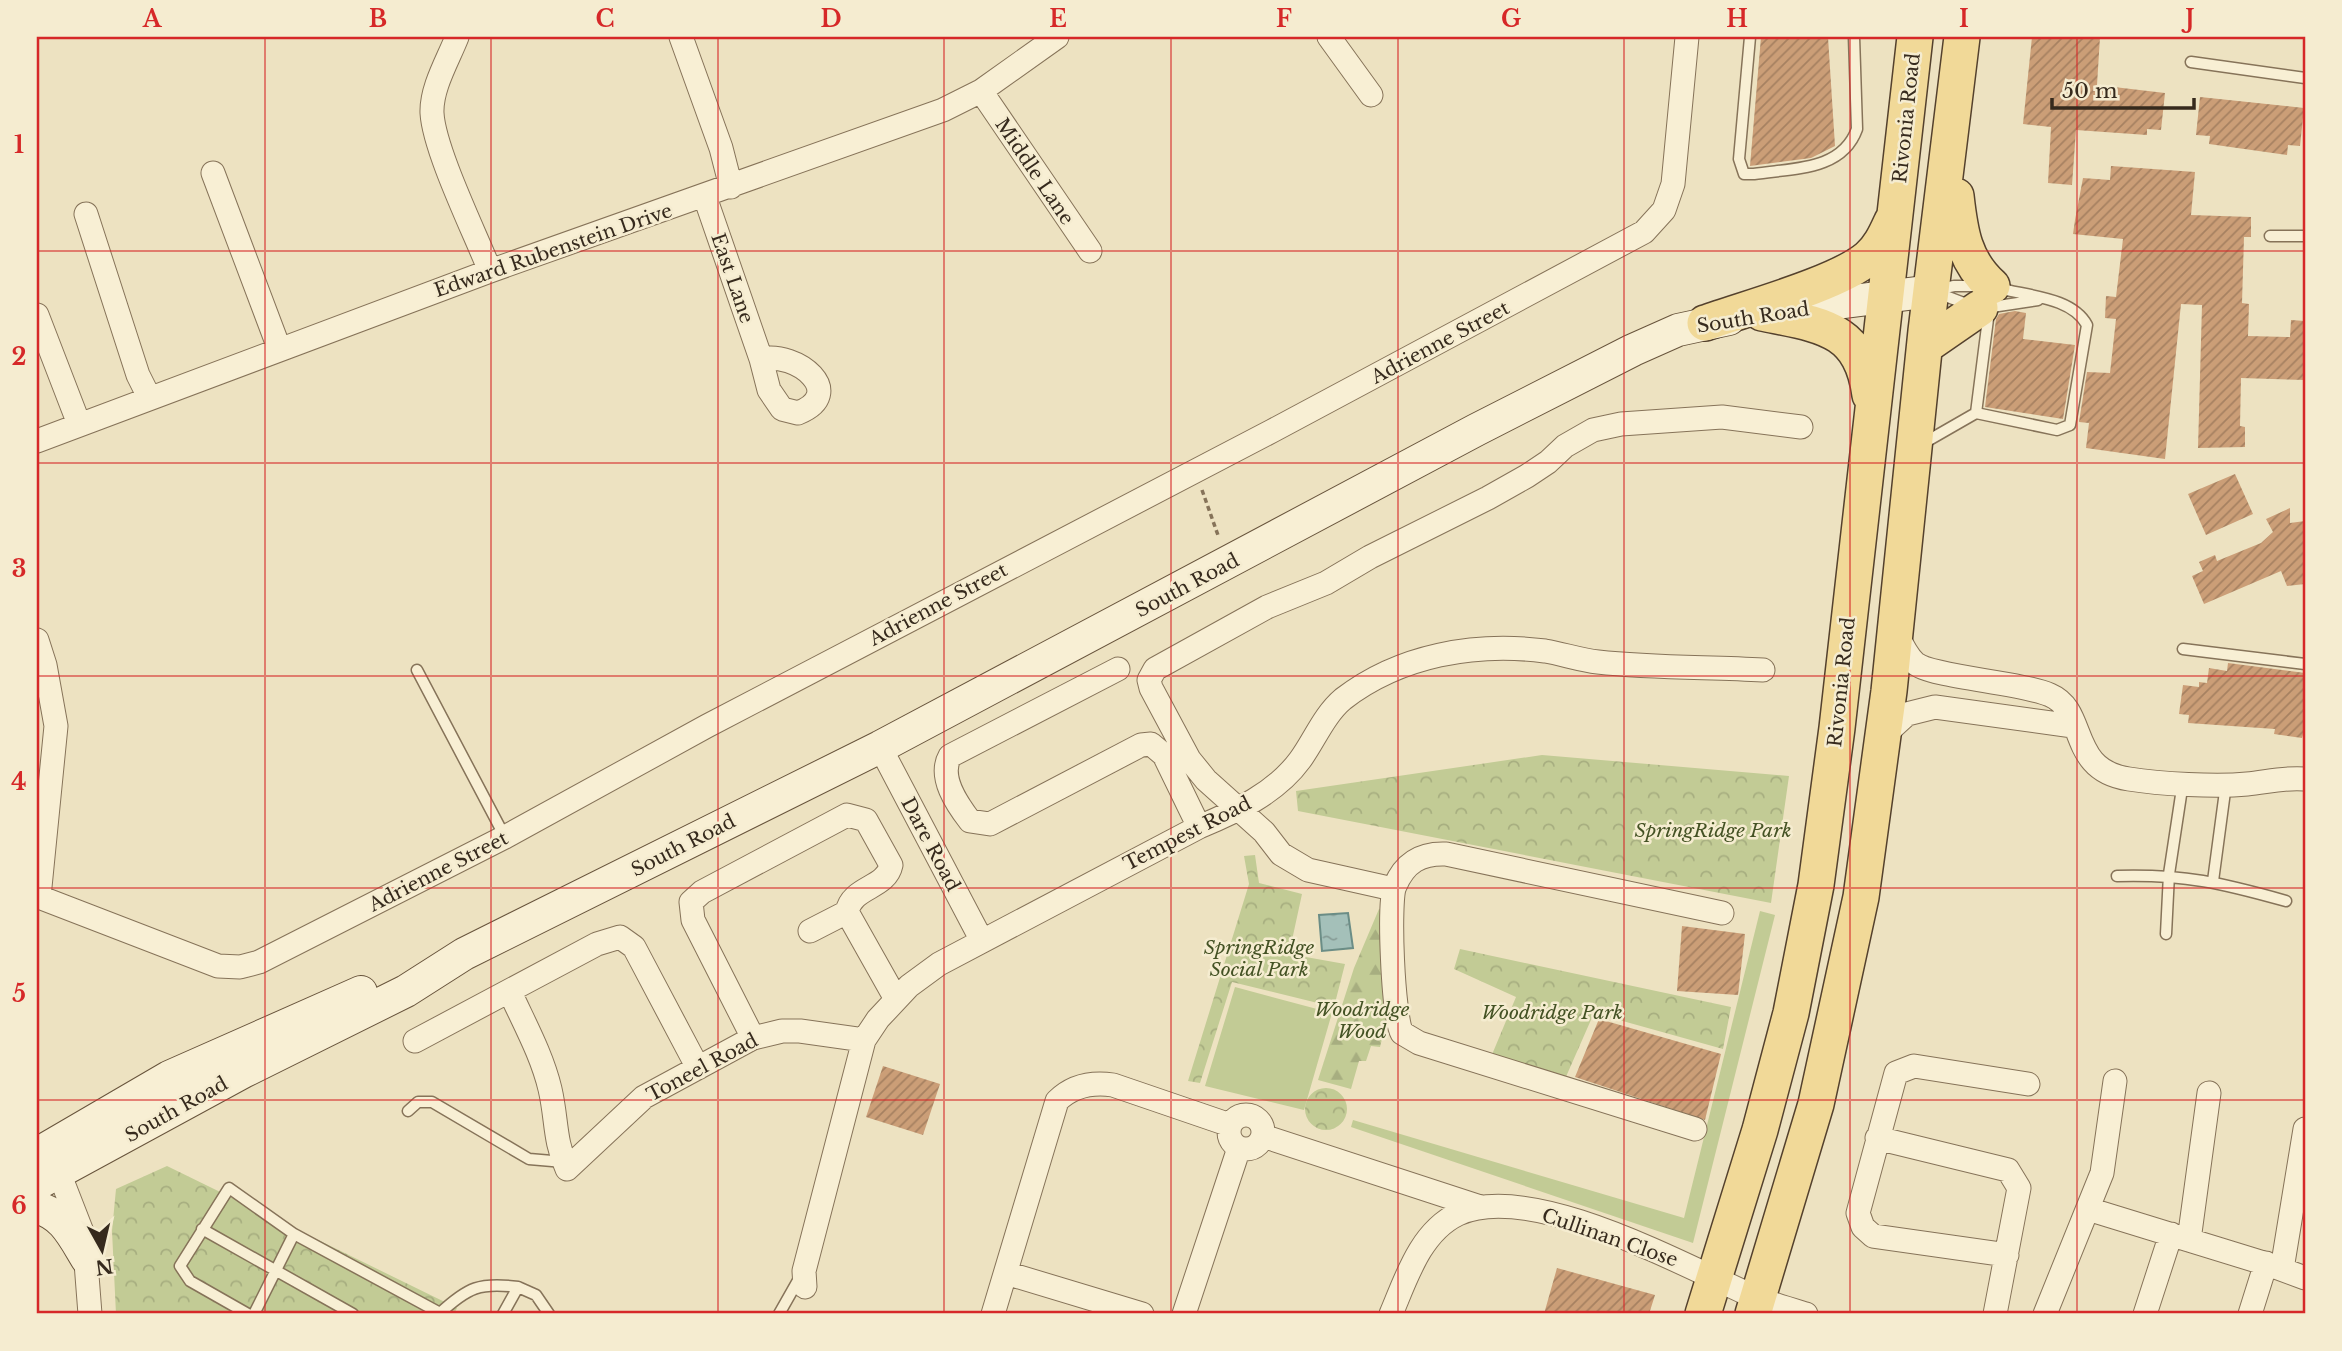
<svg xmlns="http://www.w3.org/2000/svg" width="2342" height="1351" viewBox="0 0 2342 1351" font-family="'Libre Baskerville',serif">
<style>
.green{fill:#c2cb95}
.forest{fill:url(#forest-firs)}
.park{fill:url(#park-crowns)}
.water{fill:url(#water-ripples);stroke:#6b8d86;stroke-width:2}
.building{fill:url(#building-hatch)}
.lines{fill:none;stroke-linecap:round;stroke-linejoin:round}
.lane-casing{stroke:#867359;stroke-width:13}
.street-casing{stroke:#867359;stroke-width:25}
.secondary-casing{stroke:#68543c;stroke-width:34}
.primary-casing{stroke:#54412d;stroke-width:38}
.path{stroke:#867359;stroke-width:3.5;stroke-dasharray:5 3.5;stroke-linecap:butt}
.lane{stroke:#f8efd4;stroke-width:10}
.street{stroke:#f8efd4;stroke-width:23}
.secondary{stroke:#f8efd4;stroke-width:32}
.primary{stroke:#f1d998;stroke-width:35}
.grid{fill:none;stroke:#d62828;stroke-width:2;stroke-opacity:0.55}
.labels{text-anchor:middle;stroke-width:5;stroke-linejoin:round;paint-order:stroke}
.street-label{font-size:19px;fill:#362a1d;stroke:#f5ecd0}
.park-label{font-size:19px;font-style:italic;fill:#445224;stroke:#f5ecd0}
.neatline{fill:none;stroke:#d62828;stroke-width:2.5}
.grid-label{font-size:23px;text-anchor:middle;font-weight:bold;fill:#d62828}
</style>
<defs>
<pattern id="forest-firs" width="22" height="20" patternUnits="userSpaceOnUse" patternTransform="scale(1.75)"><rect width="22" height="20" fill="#c2cb95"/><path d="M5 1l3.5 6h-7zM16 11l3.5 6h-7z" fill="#a7ae80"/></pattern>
<pattern id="park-crowns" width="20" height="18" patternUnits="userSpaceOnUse" patternTransform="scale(1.75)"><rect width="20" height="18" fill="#c2cb95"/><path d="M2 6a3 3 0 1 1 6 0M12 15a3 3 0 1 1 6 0" fill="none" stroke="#a7ae80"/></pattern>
<pattern id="water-ripples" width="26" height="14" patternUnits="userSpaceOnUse" patternTransform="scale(1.75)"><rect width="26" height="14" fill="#a4c0b9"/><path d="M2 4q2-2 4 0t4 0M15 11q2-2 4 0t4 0" fill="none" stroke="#869c96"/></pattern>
<pattern id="building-hatch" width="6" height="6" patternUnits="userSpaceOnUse" patternTransform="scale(1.75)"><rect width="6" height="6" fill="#cb9e77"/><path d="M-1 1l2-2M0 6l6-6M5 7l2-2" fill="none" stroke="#a68161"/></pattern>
</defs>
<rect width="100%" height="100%" fill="#ede2c1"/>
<path class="green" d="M1760 911 1775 915 1693 1243 1351 1127 1353 1120 1684 1218Z
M1235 987 1332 1013 1304 1110 1205 1086Z"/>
<path class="forest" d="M1379 909 1386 911V1023L1380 1047 1371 1046 1366 1061H1359L1351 1089 1318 1080 1354 968Z"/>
<path class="park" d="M1542 755 1789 776 1771 903 1298 811 1296 791Z
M1255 855 1259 883 1302 894 1289 954 1345 964 1334 1007 1232 982 1200 1083 1188 1081 1249 884 1244 856Z
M1460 949 1731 1007 1723 1049 1594 1013 1565 1079 1491 1057 1516 997 1454 969Z
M1305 1109a21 21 0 1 1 42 0a21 21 0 1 1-42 0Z
M167 1166 457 1308 454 1314H116L112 1231 116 1189Z"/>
<path class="water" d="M1348 913 1353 948 1322 951 1319 915Z"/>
<path class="building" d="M1761 37H1828L1835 146 1811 158 1750 166Z
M2032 37H2100L2097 85 2165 93 2161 130 2147 129V135L2076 130 2072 185 2048 183 2051 127 2023 124Z
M2200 97 2304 108 2300 146 2288 145 2287 155 2209 144 2210 136 2196 135Z
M2111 166 2195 172 2191 215 2251 217V237H2244L2242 303 2249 304 2248 336 2290 337 2291 320 2305 321V380L2241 378 2240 426 2245 427V447L2198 448 2202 305 2181 304 2165 459 2086 448 2089 423 2079 422 2087 372 2110 373 2116 319 2105 318 2106 296 2116 297 2123 239 2073 234 2075 220 2083 178 2110 180Z
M2015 311 2026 313 2023 339 2075 345 2063 419 1985 407 1996 319 1999 314Z
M2235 474 2253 514 2206 535 2188 494Z
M2290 508V523L2305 521V584L2287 586 2281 571 2204 604 2192 576 2203 571 2199 562 2215 555 2217 561 2261 543 2273 532 2266 519Z
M2228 663 2305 673V728L2302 738 2274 734 2275 729 2188 723 2189 715 2179 714 2183 685 2199 687V682L2207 683 2209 668 2227 671Z
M1682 926 1745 934 1738 995 1677 991Z
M1599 1019 1721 1054 1705 1120 1575 1077Z
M883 1066 940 1084 923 1135 866 1117Z
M1557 1268 1655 1295 1649 1314H1544Z"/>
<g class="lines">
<g class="lane-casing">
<path id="lane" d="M1750 37 1739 159 1744 174H1754C1793 168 1842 171 1857 129L1854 37
M2191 62 2305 78
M2270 236H2305
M1935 290 1954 286H1982
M1935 292 1969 305
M1985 308 2038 300
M1976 413 1989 311
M1922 444 1976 413 2057 430 2070 425 2087 325C2072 297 2027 296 1998 288
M2183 649 2305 664
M417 670 505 837
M2117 876C2184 874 2222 883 2286 901
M2213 881 2226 784
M2166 934 2169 874 2183 782
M408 1111 418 1102H432L529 1159 564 1162
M202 1229 353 1314
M518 1287 536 1295 549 1314
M248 1314 190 1281 180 1266 229 1188 294 1234
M254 1314 294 1234 440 1313
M439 1314C468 1287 480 1282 518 1287L503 1314
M779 1314 800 1277"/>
</g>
<g class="street-casing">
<path id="street" d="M457 37C448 60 431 88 432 113 434 150 475 233 490 271
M681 37 721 148 731 187
M1329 37 1371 95
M981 91 1090 251
M213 173 279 348
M705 197 761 359 769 390 782 409 798 413C848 393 797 351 761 359
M86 214 138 375 149 397
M37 315 79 424
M37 441 490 271 943 110 981 91 1057 37
M1896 632C1901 643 1906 655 1915 663 1930 677 2020 682 2050 695 2088 711 2067 770 2129 779 2160 784 2216 787 2247 784 2267 782 2285 777 2305 779
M37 640 45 665 56 726 39 897
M1118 669 950 756C938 777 957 804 970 821L990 824 1141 745 1151 744 1164 755 1199 827
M1883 736 1907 714 1935 707 2073 726
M880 747 982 941
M1393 889 1308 870 1281 854 1264 832 1206 780 1189 759 1151 688 1149 680 1155 669 1267 607 1326 583 1370 557 1488 498 1527 476 1548 462 1565 446 1593 430 1621 424 1722 417 1801 427
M39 897 218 966 240 967 259 962 505 837 707 726 1272 431 1644 232 1664 210 1673 184 1687 37
M810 931 847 912
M510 992C524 1023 542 1055 550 1089 557 1119 554 1140 567 1169L644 1097 753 1038 782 1031H800L864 1040
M753 1038 693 920 691 902 702 892 847 815 866 820 891 865C886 889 852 886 847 912L896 999
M415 1041 597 944 620 937 634 947 698 1068
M1229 1132a17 17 0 1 1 34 0a17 17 0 1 1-34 0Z
M1695 1129 1419 1043 1402 1033C1393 1018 1388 901 1395 886 1405 862 1421 853 1446 854L1722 913
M1263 1136 1480 1207
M1877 1138 2008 1170 2019 1188 1995 1314
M54 1160 84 1237 90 1314
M2088 1209 2270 1265 2305 1278
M2189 1240 2209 1093
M2007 1255 1873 1236 1863 1227 1858 1213 1896 1073 1914 1066 2028 1084
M2282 1269 2305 1129
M1006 1273 1142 1314
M805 1287 804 1271 864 1040 878 1019 909 986 939 964 1199 827C1235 812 1276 793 1300 760 1314 741 1324 715 1343 699 1400 655 1475 642 1545 651 1563 654 1580 660 1598 662 1652 668 1708 667 1763 670
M993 1314 1057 1101C1072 1086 1092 1082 1113 1085L1230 1125
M1184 1314 1239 1148
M1391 1314C1406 1279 1420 1232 1458 1214 1531 1180 1686 1267 1755 1297 1771 1304 1789 1309 1806 1314
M2045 1314 2102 1173 2115 1081
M2145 1314 2171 1234
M2250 1314 2266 1263"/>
</g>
<g class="secondary-casing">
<path id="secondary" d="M1773 311 1932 291
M37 1154 169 1077 361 992
M37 1184 243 1072 406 991 464 954 880 747 1476 430 1633 350 1678 330 1729 319
M37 1208C63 1213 74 1238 87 1259"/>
</g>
<g class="primary-casing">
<path id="primary" d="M1956 196C1960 232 1964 261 1992 286
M1762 313C1820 325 1861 327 1870 395
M1705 323C1747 308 1837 284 1868 258 1880 248 1886 234 1892 221
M1925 346 1980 308
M1703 1314 1760 1130 1791 1013 1816 885 1837 728 1915 37
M1753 1314 1816 1104 1861 897 1889 691 1926 331 1962 37"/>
</g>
<path class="path" d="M1202 490 1219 538"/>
<use href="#lane" class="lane"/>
<use href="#street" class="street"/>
<use href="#secondary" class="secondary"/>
<use href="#primary" class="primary"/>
</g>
<path class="grid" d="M265 37V1314M491 37V1314M718 37V1314M944 37V1314M1171 37V1314M1398 37V1314M1624 37V1314M1850 37V1314M2077 37V1314M37 251H2305M37 463H2305M37 676H2305M37 888H2305M37 1100H2305"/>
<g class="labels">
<g class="street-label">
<text transform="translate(1906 118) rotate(-84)" y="7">Rivonia Road</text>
<text transform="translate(1035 171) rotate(56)" y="7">Middle Lane</text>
<text transform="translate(553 250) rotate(-19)" y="7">Edward Rubenstein Drive</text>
<text transform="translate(733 278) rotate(71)" y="7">East Lane</text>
<text transform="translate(1753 317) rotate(-9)" y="7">South Road</text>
<text transform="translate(1440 342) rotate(-28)" y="7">Adrienne Street</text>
<text transform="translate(1187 585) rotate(-28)" y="7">South Road</text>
<text transform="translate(938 604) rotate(-28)" y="7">Adrienne Street</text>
<text transform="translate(1841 682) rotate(-84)" y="7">Rivonia Road</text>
<text transform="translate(1187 833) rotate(-27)" y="7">Tempest Road</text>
<text transform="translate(931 844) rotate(62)" y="7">Dare Road</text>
<text transform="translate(683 845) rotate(-27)" y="7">South Road</text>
<text transform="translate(438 871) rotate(-27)" y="7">Adrienne Street</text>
<text transform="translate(702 1067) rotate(-28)" y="7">Toneel Road</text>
<text transform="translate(176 1109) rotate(-29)" y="7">South Road</text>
<text transform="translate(1610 1237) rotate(19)" y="7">Cullinan Close</text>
</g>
<g class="park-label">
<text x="1713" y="837">SpringRidge Park</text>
<text x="1259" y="954">SpringRidge<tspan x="1259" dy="22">Social Park</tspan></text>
<text x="1362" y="1016">Woodridge<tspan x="1362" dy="22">Wood</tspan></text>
<text x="1552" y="1019">Woodridge Park</text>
</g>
</g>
<rect width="2342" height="1351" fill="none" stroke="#f5ecd0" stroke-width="77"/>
<g transform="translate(102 1250) rotate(172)" stroke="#f5ecd0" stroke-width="5" paint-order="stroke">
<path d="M0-5L12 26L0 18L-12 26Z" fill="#362a1d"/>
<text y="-10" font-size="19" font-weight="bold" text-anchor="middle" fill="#362a1d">N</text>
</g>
<path d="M2052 98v10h142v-10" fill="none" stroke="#362a1d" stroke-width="3.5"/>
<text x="2062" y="98" font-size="21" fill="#362a1d" stroke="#f5ecd0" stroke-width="5" paint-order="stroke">50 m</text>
<rect x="38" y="38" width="2266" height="1274" class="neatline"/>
<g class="grid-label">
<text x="152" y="27">A</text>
<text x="378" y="27">B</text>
<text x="605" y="27">C</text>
<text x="831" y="27">D</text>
<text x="1058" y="27">E</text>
<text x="1284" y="27">F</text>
<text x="1511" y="27">G</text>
<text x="1737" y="27">H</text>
<text x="1964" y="27">I</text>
<text x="2190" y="27">J</text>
<text x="19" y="153">1</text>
<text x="19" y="365">2</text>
<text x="19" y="577">3</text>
<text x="19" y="790">4</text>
<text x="19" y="1002">5</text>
<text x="19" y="1214">6</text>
</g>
</svg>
